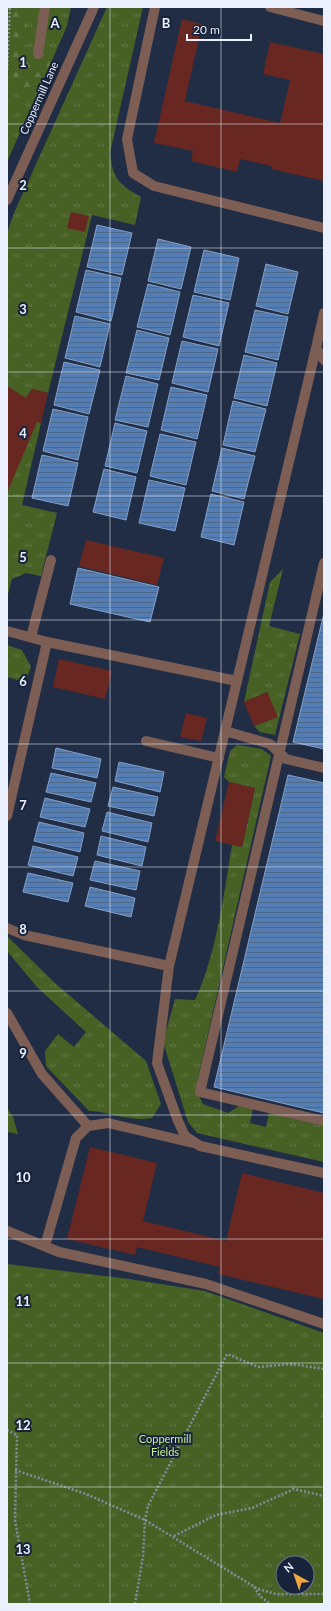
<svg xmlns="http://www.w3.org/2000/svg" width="331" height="1611" viewBox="0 0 331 1611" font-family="Lato,sans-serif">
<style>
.grass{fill:url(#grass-tufts);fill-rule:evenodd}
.forest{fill:url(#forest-firs)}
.water{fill:url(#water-rules);stroke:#81a0ca}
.building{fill:#692722}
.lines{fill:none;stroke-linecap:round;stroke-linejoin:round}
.path{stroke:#848d9f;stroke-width:2.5;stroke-dasharray:2 2;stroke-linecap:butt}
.service{stroke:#7d5e54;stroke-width:10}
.minor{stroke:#7d5e54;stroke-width:10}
.grid{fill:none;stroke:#eaf0fd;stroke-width:1;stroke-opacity:0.55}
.labels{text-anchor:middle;stroke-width:4;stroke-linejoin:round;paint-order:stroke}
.street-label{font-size:11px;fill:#eaf0fd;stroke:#17233a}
.park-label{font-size:11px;fill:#c6ef93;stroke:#17233a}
.grid-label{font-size:13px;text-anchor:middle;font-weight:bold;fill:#eaf0fd;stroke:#17233a;stroke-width:4;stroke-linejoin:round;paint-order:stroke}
</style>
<defs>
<pattern id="grass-tufts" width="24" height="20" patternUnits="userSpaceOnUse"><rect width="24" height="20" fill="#476024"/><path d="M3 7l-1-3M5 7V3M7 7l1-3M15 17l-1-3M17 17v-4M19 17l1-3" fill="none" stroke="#627745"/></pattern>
<pattern id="forest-firs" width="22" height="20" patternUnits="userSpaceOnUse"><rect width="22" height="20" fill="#476024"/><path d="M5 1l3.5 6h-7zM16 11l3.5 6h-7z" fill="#627745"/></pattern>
<pattern id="water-rules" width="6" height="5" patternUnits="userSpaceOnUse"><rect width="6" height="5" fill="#547db4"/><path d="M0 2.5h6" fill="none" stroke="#4e688a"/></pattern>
</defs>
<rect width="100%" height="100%" fill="#212d44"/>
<path class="grass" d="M7 7H71L67 26 7 162Z
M107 7H143L110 153C113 180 119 184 141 197L135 225 92 215 48 393 32 389 19 409 41 423 22 505 57 513 41 576 26 573 12 579 7 598V233L14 213Z
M283 569 269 626 300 634 275 735 260 732 254 726 277 717 267 692 244 702 270 582Z
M7 645 22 650 31 667 25 682 7 677Z
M237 745 262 749 271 756 198 1078 196 1090 203 1104 228 1113 239 1106 253 1109 250 1123 266 1127 269 1113 324 1126V1162L197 1133 188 1122 163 1042 175 999 195 1000C216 956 224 894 232 845L242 847 255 788 229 782 224 777 230 751Z
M7 936 56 984 146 1061 161 1104 152 1118C130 1122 111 1112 89 1111L46 1066 45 1051 58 1034 74 1047 86 1032 37 987 7 951Z
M7 1108 13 1117 18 1134 8 1132 7 1136Z
M7 1264 129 1279 205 1291 324 1333V1604H7ZM283 1563H307V1587H283Z"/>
<path class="forest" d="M12 7H28L24 56 53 57 31 107 9 84Z
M321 1396 324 1397V1426L316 1421Z"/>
<path class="water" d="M97 225 132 233 122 275 87 267Z
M158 239 191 247 181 289 148 281Z
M204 250 239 258 230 300 194 292Z
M266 264 298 272 288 314 256 306Z
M86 270 121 278 111 321 76 312Z
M148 284 180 292 170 335 137 327Z
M193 295 229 303 219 346 183 337Z
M255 310 288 317 278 360 245 352Z
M75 316 110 324 100 367 65 358Z
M137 330 169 338 159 380 126 373Z
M182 341 218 349 208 392 172 383Z
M244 355 277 363 267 406 234 398Z
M64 362 100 370 89 414 54 405Z
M126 376 158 384 148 427 115 420Z
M171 387 207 395 197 439 161 430Z
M233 401 266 409 255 452 223 445Z
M53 409 88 417 78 460 43 451Z
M115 423 147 431 137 473 105 466Z
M160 434 196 442 186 485 150 476Z
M222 448 255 456 244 499 212 491Z
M42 455 78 463 68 506 32 498Z
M104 469 136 477 126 520 93 512Z
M149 480 185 488 175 531 139 523Z
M211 494 244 502 234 545 201 537Z
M78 568 159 587 150 622 70 604Z
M324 613V749L293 742Z
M56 748 101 759 97 778 52 768Z
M119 762 164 772 160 792 115 781Z
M51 773 96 783 91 802 46 792Z
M288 775 324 783V1113L214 1087Z
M113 787 158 797 154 816 108 806Z
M45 798 90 809 85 827 40 817Z
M107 812 152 823 148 842 102 831Z
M39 822 84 833 80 852 34 841Z
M101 836 146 847 142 866 97 855Z
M33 846 78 857 73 876 28 865Z
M95 861 140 871 136 890 90 880Z
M28 873 73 883 68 902 23 892Z
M90 887 135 898 131 917 85 906Z"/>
<path class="building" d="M182 19 202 24 185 101 280 123 290 80 263 74 270 42 324 54V181L271 169 272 166 240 159 237 172 191 161 193 151 154 143Z
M71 212 89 216 85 232 67 228Z
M7 386 26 398 32 389 48 393 41 423 37 422 7 493Z
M86 540 164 558 157 585 79 566Z
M59 659 112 671 105 699 53 687Z
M267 692 278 717 254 726 244 702Z
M186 713 207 718 201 741 180 737Z
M229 782 255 788 242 847 215 841Z
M90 1147 157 1163 143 1221 226 1241 242 1173 324 1193V1299L218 1274 220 1267 137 1247 135 1255 67 1239Z"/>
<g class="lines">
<path class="path" d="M7 70 10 7
M7 1430 17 1435 15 1520 30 1604
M15 1470 86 1494 145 1520 258 1589 276 1594H324
M174 1536 216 1515 252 1508 294 1489 324 1496
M254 1587 261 1597 270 1604
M135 1604 143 1556 145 1520 148 1506 227 1354 258 1367 292 1364 324 1369"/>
<path class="service" d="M155 7 127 139 133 173 154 186 324 228
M270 7 324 21
M38 54 45 7
M324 313 316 348 324 360
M324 563 200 1092 324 1121
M7 631 47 642 7 816
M31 637 51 560
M47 642 237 681 316 348
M237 681 169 966 157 1063 178 1121 185 1136 200 1146 324 1173
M225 731 270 744 286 759 324 768
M146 741 219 758
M7 928 24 935 169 966
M7 1013 42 1074 88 1126
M7 1231 59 1252 206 1284 324 1324
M45 1246 76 1138 88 1126 108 1123 193 1143"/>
<path class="minor" d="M7 200 94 7"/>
</g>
<path class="grid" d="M110 7V1604M221 7V1604M7 124H324M7 248H324M7 372H324M7 496H324M7 620H324M7 744H324M7 867H324M7 991H324M7 1115H324M7 1239H324M7 1363H324M7 1487H324"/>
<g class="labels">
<g class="street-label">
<text transform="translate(39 98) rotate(-66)" y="4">Coppermill Lane</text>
</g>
<g class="park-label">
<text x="165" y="1443">Coppermill<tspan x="165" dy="13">Fields</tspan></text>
</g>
</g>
<g class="grid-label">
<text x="55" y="28">A</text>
<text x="166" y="28">B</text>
<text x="23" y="67">1</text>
<text x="23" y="190">2</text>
<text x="23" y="314">3</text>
<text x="23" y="438">4</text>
<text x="23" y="562">5</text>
<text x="23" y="686">6</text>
<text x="23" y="810">7</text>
<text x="23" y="934">8</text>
<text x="23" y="1058">9</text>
<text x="23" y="1182">10</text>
<text x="23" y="1306">11</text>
<text x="23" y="1430">12</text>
<text x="23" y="1554">13</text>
</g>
<rect width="331" height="1611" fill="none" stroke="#eaf0fd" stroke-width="16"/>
<g transform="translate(295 1575) rotate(320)"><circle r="19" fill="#17233a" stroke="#6b7588"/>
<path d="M0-3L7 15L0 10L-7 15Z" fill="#f1a63f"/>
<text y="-6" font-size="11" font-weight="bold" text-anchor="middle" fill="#eaf0fd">N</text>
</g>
<path d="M187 34v6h64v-6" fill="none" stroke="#eaf0fd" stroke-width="2"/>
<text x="193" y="34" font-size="12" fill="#eaf0fd" stroke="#17233a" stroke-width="3" paint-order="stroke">20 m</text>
</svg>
